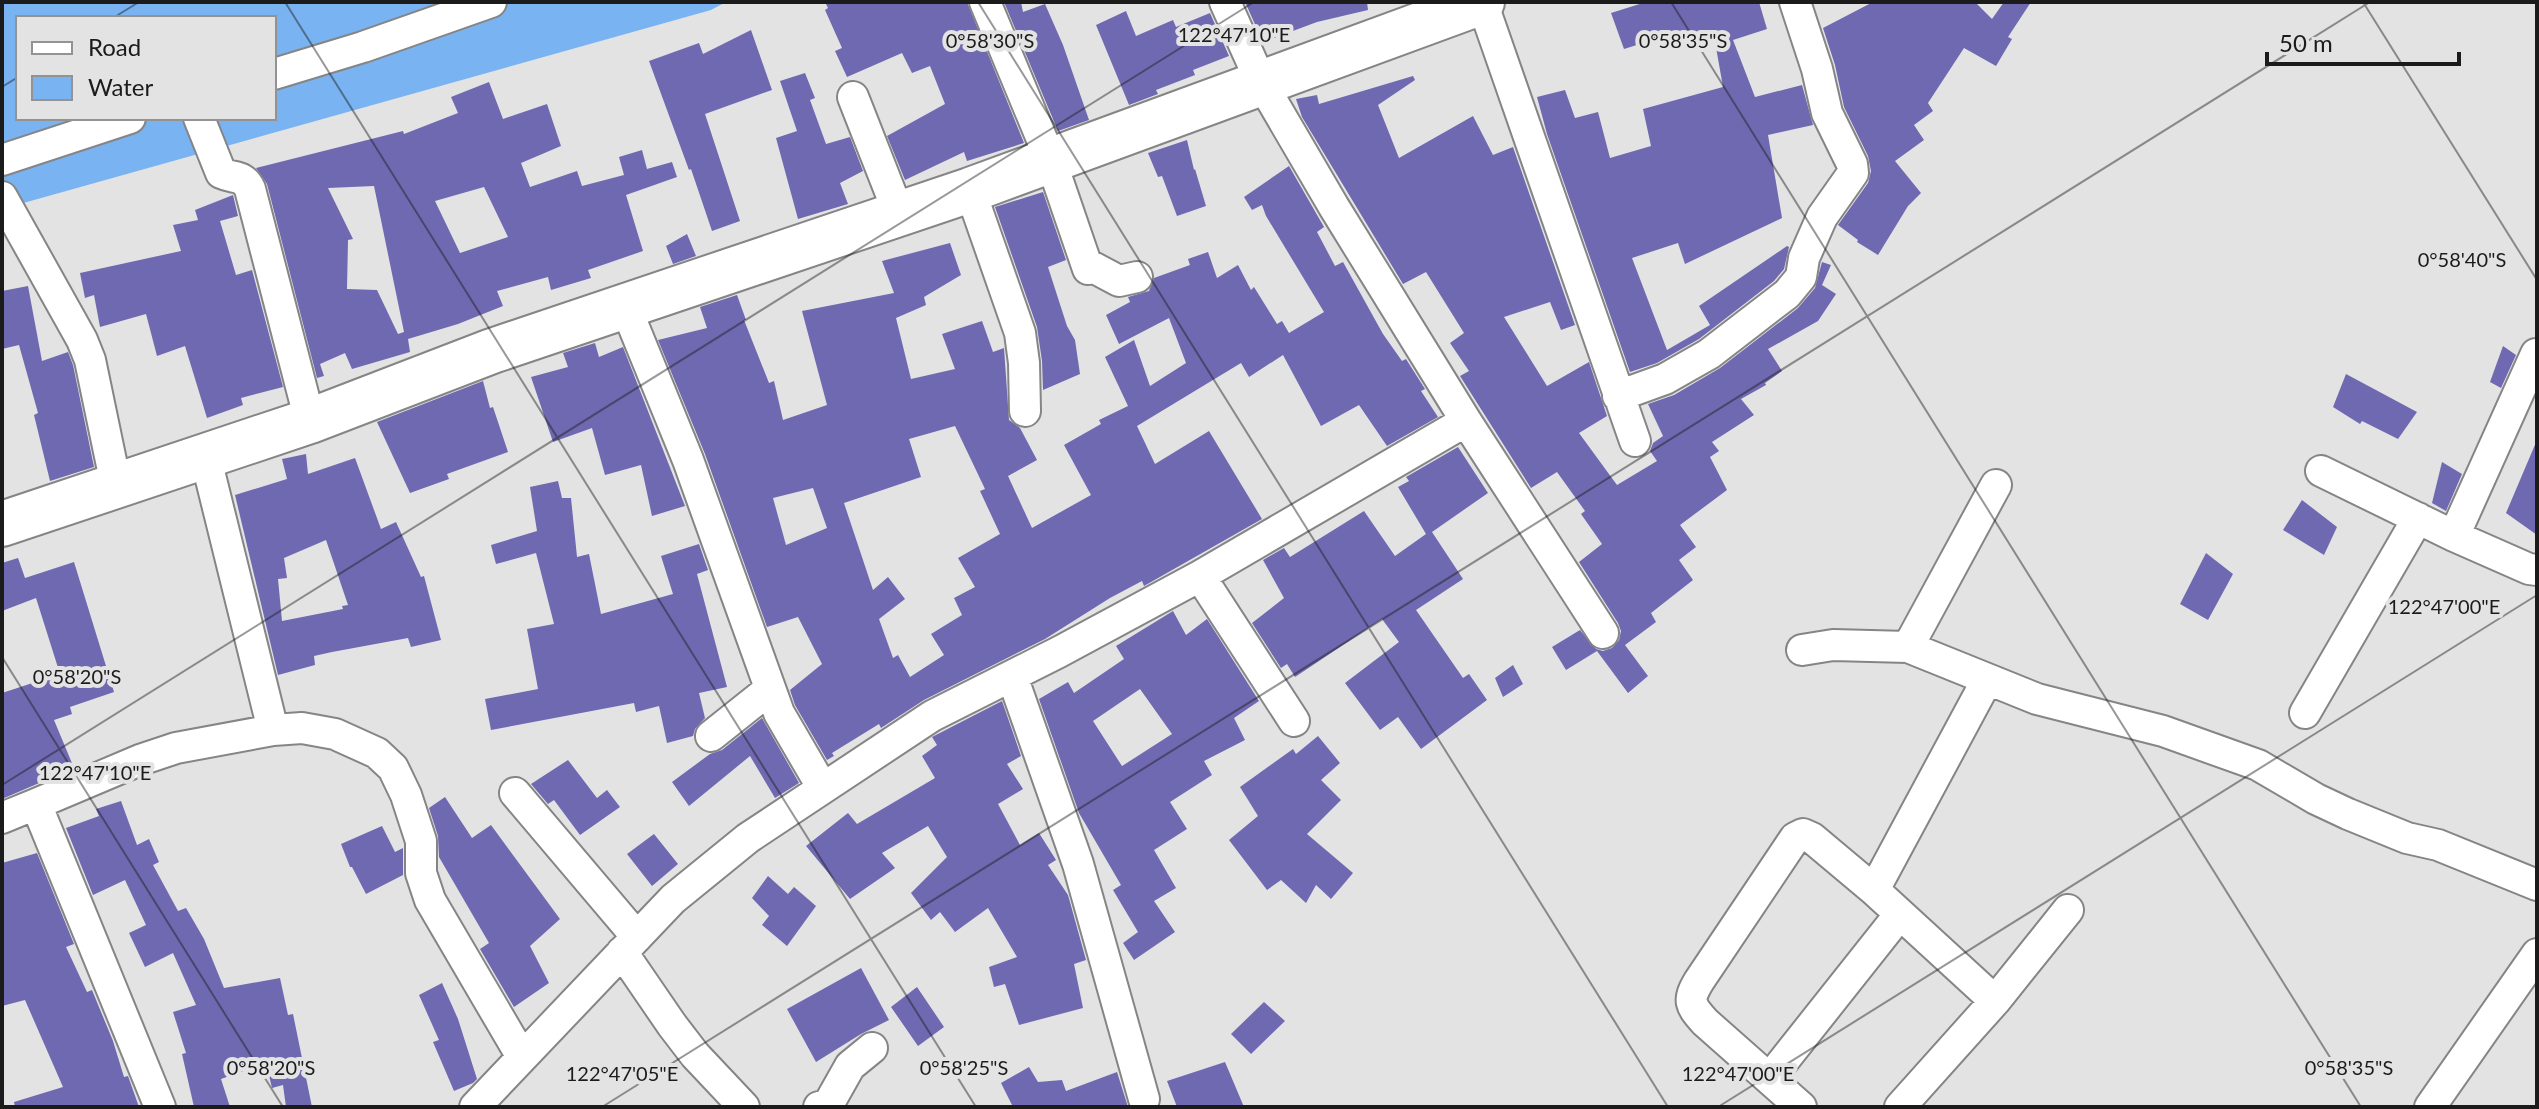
<svg xmlns="http://www.w3.org/2000/svg" width="2539" height="1109" viewBox="0 0 2539 1109" font-family="Lato,sans-serif">
<style>
.water{fill:#79b3f1;fill-rule:evenodd}
.building{fill:#6f69b1;fill-rule:evenodd}
.lines{fill:none;stroke-linecap:round;stroke-linejoin:round}
.street-casing{stroke:#858586;stroke-width:34}
.highway-casing{stroke:#858586;stroke-width:48}
.street{stroke:#fff;stroke-width:30}
.highway{stroke:#fff;stroke-width:44}
.ticks{fill:none;stroke:#1b1b1b;stroke-width:2;stroke-opacity:0.45}
.ticks-label{font-size:20px;text-anchor:middle;fill:#1b1b1b;stroke:#e3e3e4;stroke-width:8;stroke-linejoin:round;paint-order:stroke}
</style>
<rect width="100%" height="100%" fill="#e3e3e4"/>
<path class="water" d="M2 2H726L711 10 2 209ZM18 18H274V118H18Z"/>
<path class="building" d="M825 2H967L1024 143 967 161 964 152 905 180 887 136 945 104 930 66 912 73 902 53 847 77 835 51 842 48 825 10 828 8Z
M1004 2H1021L1023 12 1045 4 1063 45 1089 120 1058 131Z
M1245 2H1367L1368 10 1317 22 1263 42Z
M1646 2H1759L1767 29 1733 40 1755 97 1802 85 1813 125 1768 135 1782 218 1685 264 1678 243 1632 258 1667 350 1710 325 1699 306 1787 246 1789 247 1784 269 1774 281 1699 339 1657 363 1630 372 1547 134 1537 97 1565 90 1575 118 1598 112 1610 158 1651 146 1643 109 1723 87 1714 36 1677 50 1672 34 1624 49 1611 13Z
M1873 2H1975L1992 19 2004 2H2031L2008 37 2012 39 1996 66 1964 48 1928 103 1933 111 1914 125 1924 140 1895 161 1921 193 1908 206 1878 255 1857 242 1858 240 1838 225 1868 183 1871 171 1868 156 1844 107 1835 65 1823 28Z
M1126 11 1136 36 1173 20 1176 27 1210 13 1229 56 1193 70 1195 75 1156 90 1158 94 1129 105 1096 25Z
M751 30 772 90 705 114 740 221 712 231 691 169 689 170 649 61 699 43 703 54Z
M805 73 815 98 810 100 826 144 850 137 863 171 840 183 848 204 798 219 776 138 797 131 780 81Z
M1413 76 1415 80 1378 105 1399 158 1473 116 1493 155 1513 147 1575 325 1561 330 1550 302 1504 317 1547 386 1589 362 1607 416 1579 433 1617 485 1657 461 1650 451 1653 443 1663 436 1648 404 1674 395 1720 368 1798 308 1815 288 1822 262 1831 265 1822 285 1836 294 1818 321 1768 349 1782 371 1765 383 1766 385 1741 399 1754 415 1712 442 1719 451 1710 457 1727 490 1680 525 1696 547 1679 560 1693 580 1651 613 1656 622 1625 645 1648 676 1628 693 1597 651 1566 670 1552 647 1580 630 1596 649 1603 651 1612 648 1619 640 1621 631 1618 623 1579 562 1602 544 1581 514 1585 511 1557 472 1531 488 1460 376 1469 371 1450 343 1464 333 1426 272 1403 284 1302 117 1296 99 1317 95 1319 104Z
M489 82 503 119 547 104 561 146 521 163 530 187 577 171 582 186 624 175 619 157 642 150 647 169 672 162 677 177 626 195 643 251 588 270 591 278 551 290 548 277 497 291 503 306 458 324 408 339 410 352 352 369 345 353 320 364 324 376 317 378 267 184 256 168 403 131 404 134 458 113 451 97ZM374 186 404 332 398 334 377 290 347 289 348 240 353 239 328 188ZM484 187 508 237 460 253 435 201Z
M1187 140 1194 170 1195 169 1206 206 1177 216 1162 176 1158 177 1148 153Z
M1289 166 1324 227 1317 232 1335 266 1343 262 1383 334 1402 361 1406 359 1425 389 1421 391 1438 417 1387 446 1359 405 1321 426 1283 355 1249 377 1241 363 1137 426 1155 464 1209 431 1262 519 1144 586 1142 581 1110 598 1045 639 924 700 881 728 879 724 832 753 834 756 827 760 795 705 790 690 822 664 798 617 767 627 705 454 658 340 707 328 700 307 737 295 746 320H744L769 383 774 381 783 420 827 405 802 311 894 293 882 261 950 243 961 275 924 297 926 305 896 318 911 379 955 369 942 334 982 321 993 352 1004 348 1009 420 1020 428 1037 460 1008 476 1032 528 1091 495 1064 445 1101 424 1099 420 1128 406 1105 357 1134 340 1150 386 1186 363 1169 318 1119 344 1106 315 1130 302 1128 297 1149 291 1154 278 1190 265 1188 259 1208 252 1217 278 1238 265 1251 290 1254 287 1277 324 1282 321 1289 333 1324 312 1266 216 1262 205 1252 210 1244 197ZM955 426 985 489 980 491 1000 534 958 558 975 587 954 598 962 615 931 634 944 655 910 677 898 655 893 658 879 619 905 599 888 577 873 590 844 503 921 477 909 439ZM813 488 827 528 786 545 773 498Z
M1043 192 1066 260 1048 267 1067 326 1075 340 1080 374 1043 390 1042 361 1037 327 995 207Z
M233 195 238 216 220 221 236 275 252 270 283 387 241 398 243 405 207 418 185 346 157 356 146 314 100 327 94 295 85 298 80 273 181 251 173 225 198 220 195 210Z
M687 234 696 256 673 264 666 246Z
M28 286 42 361 68 352 73 365 94 467 50 481 34 415 38 413 19 345 2 349V291Z
M595 343 599 357 623 347 685 506 652 516 641 465 605 475 592 428 553 442 531 377 568 367 563 353Z
M2503 346 2516 355 2501 388 2490 382Z
M2346 374 2417 412 2398 439 2362 421 2360 424 2333 407Z
M483 381 490 408 493 407 508 452 447 474 449 479 410 493 377 422Z
M2537 440V535L2506 513Z
M1458 447 1488 493 1432 532 1463 579 1416 610 1463 678 1469 674 1487 700 1421 749 1398 717 1380 730 1345 683 1399 642 1382 619 1295 677 1287 664 1281 668 1252 623 1284 598 1263 560 1284 548 1290 557 1364 511 1395 556 1426 534 1398 487 1409 481 1406 477Z
M306 454 308 474 355 458 381 529 396 522 421 577 424 576 441 640 411 647 408 638 332 652 314 656 315 665 278 675 235 495 287 479 282 459ZM326 540 348 605 342 606 343 609 282 621 278 579 287 578 284 558Z
M2442 462 2462 474 2446 511 2432 503Z
M558 481 562 498H571L577 557 589 554 601 614 673 594 661 556 699 544 708 570 697 574 727 687 699 693 705 718 695 729 693 736 667 743 659 706 636 712 634 703 491 730 485 699 538 689 527 629 554 624 536 553 496 564 491 545 537 531 530 487Z
M2302 500 2337 527 2324 555 2283 530Z
M2206 553 2233 574 2208 620 2180 604Z
M18 558 25 578 74 562 114 692 70 707 72 714 54 720 74 768 2 799V693L60 674 36 598 2 611V563Z
M1173 611 1186 635 1207 619 1259 701 1234 718 1245 740 1204 761 1212 775 1170 802 1187 829 1154 850 1176 888 1154 901 1175 932 1134 960 1123 943 1138 932 1113 890 1121 885 1079 813 1039 699 1068 682 1074 693 1124 659 1116 646ZM1140 689 1172 734 1122 766 1093 721Z
M1513 665 1523 684 1503 697 1495 678Z
M1002 701 1021 756 1007 764 1023 789 998 804 1020 845 1039 833 1056 860 1048 865 1068 895 1086 960 1074 964 1083 1008 1019 1025 1005 984 994 987 989 967 1017 957 988 908 955 932 940 912 931 920 911 893 947 857 928 826 882 853 895 868 850 899 806 846 848 813 857 824 935 778 922 756 937 745 932 737Z
M762 718 799 783 775 798 750 756 689 806 672 782 710 754 722 750Z
M1318 736 1340 763 1321 780 1341 800 1307 834 1353 873 1331 899 1316 885 1306 903 1281 880 1267 890 1229 840 1258 816 1240 787 1293 749 1296 754Z
M568 760 597 798 607 790 620 807 580 835 554 800 548 804 531 784Z
M445 797 472 838 491 825 560 919 530 946 549 983 514 1007 480 949 489 943 439 857 438 836 429 808Z
M121 801 137 845 149 839 159 862 153 865 178 911 186 908 204 939 224 988 280 978 288 1015 293 1014 312 1107H286L283 1085 272 1088 266 1063 221 1079 230 1107H194L182 1054 186 1053 173 1012 196 1005 173 953 145 967 129 933 146 925 125 880 93 895 66 828 99 816 96 809Z
M382 826 395 852 403 848V875L366 894 352 867H350L341 844Z
M654 834 678 864 652 886 627 854Z
M37 853 74 944 66 947 87 992 92 990 113 1041 124 1077 128 1076 139 1107H15L14 1102 63 1087 25 1000 2 1006V863Z
M768 876 788 894 794 887 816 906 787 946 762 925 769 916 752 898Z
M861 968 889 1020 861 1034 816 1062 787 1009Z
M442 983 458 1019 477 1079 473 1083 454 1091 433 1042 439 1040 419 995Z
M917 987 944 1027 918 1046 891 1007Z
M1264 1002 1285 1021 1251 1054 1231 1034Z
M1225 1062 1244 1107H1177L1167 1081Z
M1029 1067 1038 1082 1062 1080 1066 1091 1117 1072 1128 1107H1013L1001 1083Z"/>
<g class="lines">
<g class="street-casing">
<path id="street" d="M985 2 1051 161 1088 269
M1225 2 1261 82 1334 207 1466 421 1603 633
M1482 2 1635 441
M274 74 363 47 491 2
M853 97 899 214
M199 118 221 173C234 179 243 174 250 189L310 421
M2 160 130 118
M970 190 1020 333 1024 363 1025 411
M2 197 82 340 90 360 116 485
M1087 264 1119 281 1137 277
M626 308 688 460 779 713 822 787
M1618 396 1665 379 1709 354 1787 294 1801 277 1804 258 1822 217 1853 173 1852 164 1827 113 1817 69 1795 2
M205 455 273 730
M2321 471 2454 536 2529 569 2537 570
M2454 536 2536 354
M1200 576 1294 721
M1908 647 1996 485
M1802 650 1833 645 1908 647 2037 699 2163 731 2258 765 2316 799 2348 814 2407 838 2438 845 2537 885
M1012 676 1078 864 1144 1099
M2305 713 2418 518
M711 736 770 689
M515 793 637 937
M36 804 140 760 176 748 273 730 302 728 335 734 377 753 393 768 406 795 421 841V873L430 900 522 1057
M2 818 36 804 160 1107
M1874 890 1987 680
M622 952 672 1025 695 1055 744 1107
M1770 1078 1900 914
M475 1107 673 899 748 838 932 716 1059 652 1200 576 1466 421
M819 1107 828 1105 850 1066 872 1048
M1801 1107 1705 1022C1690 1005 1687 1001 1699 981L1795 838 1803 834 1812 838 1874 890 1995 1001
M1900 1107 1995 1001 2068 910
M2430 1107 2537 954"/>
</g>
<g class="highway-casing">
<path id="highway" d="M2 524 310 421 492 351 970 190 1482 2"/>
</g>
<use href="#street" class="street"/>
<use href="#highway" class="highway"/>
</g>
<path class="ticks" d="M285 2 976 1107M978 2 1668 1107M1671 2 2361 1107M2363 2 2537 280M113 18 139 2M2 87 18 77M2 657 283 1107M2 785 1254 2M602 1107 2370 2M1718 1107 2537 595"/>
<g class="ticks-label">
<text x="1234" y="42">122°47'10"E</text>
<text x="990" y="48">0°58'30"S</text>
<text x="1683" y="48">0°58'35"S</text>
<text x="2462" y="267">0°58'40"S</text>
<text x="2444" y="614">122°47'00"E</text>
<text x="77" y="684">0°58'20"S</text>
<text x="95" y="780">122°47'10"E</text>
<text x="271" y="1075">0°58'20"S</text>
<text x="964" y="1075">0°58'25"S</text>
<text x="2349" y="1075">0°58'35"S</text>
<text x="622" y="1081">122°47'05"E</text>
<text x="1738" y="1081">122°47'00"E</text>
</g>
<rect width="2539" height="1109" fill="none" stroke="#1b1b1b" stroke-width="8"/>
<rect x="16" y="16" width="260" height="104" fill="#e3e3e4" stroke="#939394" stroke-width="2"/>
<rect x="32" y="42" width="40" height="12" fill="#ffffff" stroke="#939394" stroke-width="2"/>
<text x="88" y="56" font-size="24" fill="#1b1b1b">Road</text>
<rect x="32" y="76" width="40" height="24" fill="#79b3f1" stroke="#939394" stroke-width="2"/>
<text x="88" y="96" font-size="24" fill="#1b1b1b">Water</text>
<path d="M2267 52v12h192v-12" fill="none" stroke="#1b1b1b" stroke-width="4"/>
<text x="2279" y="52" font-size="24" fill="#1b1b1b" stroke="#e3e3e4" stroke-width="6" paint-order="stroke">50 m</text>
</svg>
